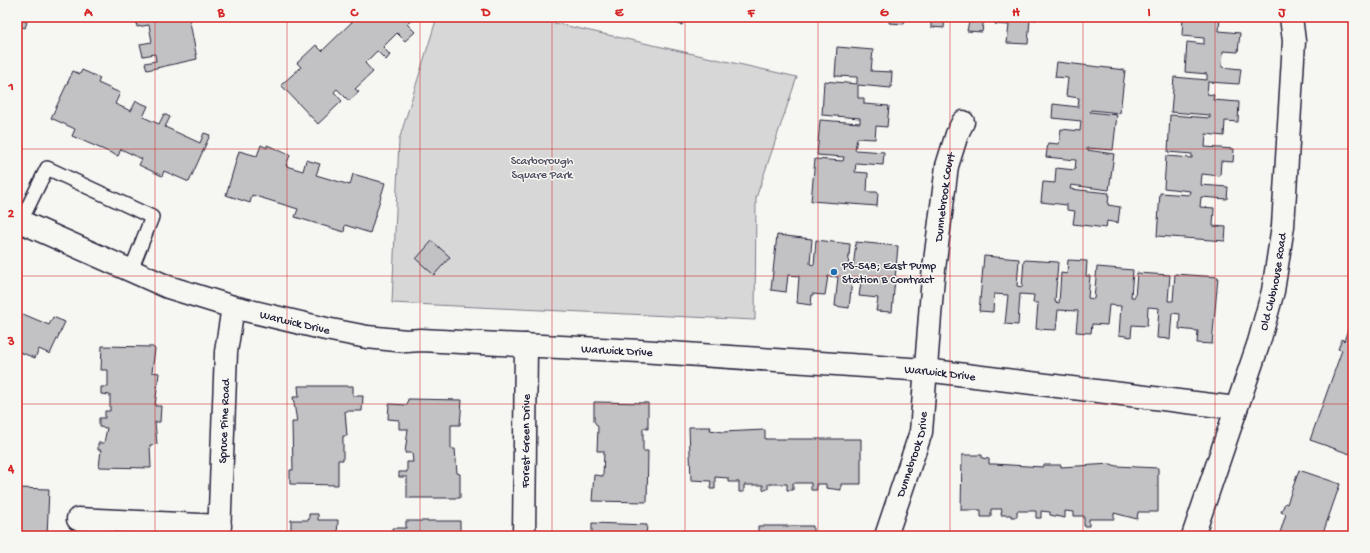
<svg xmlns="http://www.w3.org/2000/svg" width="1370" height="553" viewBox="0 0 1370 553" font-family="'Gochi Hand',sans-serif">
<style>
.green{fill:#d7d7d7;stroke:#7c7c89}
.building{fill:#c2c2c4;stroke:#22223b}
.lines{fill:none;stroke-linecap:round;stroke-linejoin:round}
.lane-casing{stroke:#22223b;stroke-width:16}
.street-casing{stroke:#22223b;stroke-width:25}
.lane{stroke:#f6f6f2;stroke-width:13}
.street{stroke:#f6f6f2;stroke-width:22}
.grid{fill:none;stroke:#d62828;stroke-width:1;stroke-opacity:0.55}
.poi-dot{fill:#1f6fb2;stroke:#f6f6f2;stroke-width:1.5}
.labels{text-anchor:middle;stroke-width:3;stroke-linejoin:round;paint-order:stroke}
.park-label{font-size:12px;fill:#4f4f62;stroke:#f6f6f2}
.street-label{font-size:12px;fill:#22223b;stroke:#f6f6f2}
.poi-label{font-size:12px;fill:#22223b;stroke:#f6f6f2;text-anchor:start}
.neatline{fill:none;stroke:#d62828;stroke-width:1.5}
.grid-label{font-size:13px;text-anchor:middle;font-weight:bold;fill:#d62828}
</style>
<rect width="100%" height="100%" fill="#f6f6f2"/>
<filter id="ink" filterUnits="userSpaceOnUse"><feTurbulence type="fractalNoise" baseFrequency=".025" numOctaves="2"/><feDisplacementMap in="SourceGraphic" scale="8" xChannelSelector="R" yChannelSelector="G"/><feConvolveMatrix kernelMatrix="1 2 1 2 8 2 1 2 1" color-interpolation-filters="sRGB"/></filter>
<g filter="url(#ink)">
<path class="green" d="M437 17H527L797 77 756 198 755 320 392 303 399 140Z"/>
<path class="building" d="M146 17H189L197 59 147 70 145 63 156 61 155 54 143 56 140 44 152 42 149 25 137 27 136 20Z
M357 17H415L407 24 415 32 405 41 397 33 383 47 390 55 386 60 377 51 365 63 373 72 355 89 359 92 349 101 337 89 334 92 342 101 318 124 281 85 301 67 297 63 316 45 322 51Z
M670 17H685L682 25 669 21Z
M890 17H905L904 24 889 23Z
M931 17H945L944 28 931 27Z
M956 17H984L982 32 967 31 969 21 955 20Z
M995 17H1037L1036 20 1030 19 1028 44 1007 43 1009 25 995 24Z
M1183 17H1220L1219 31 1240 33 1238 52 1223 51 1222 67 1241 69 1239 84 1208 82 1207 94 1214 95 1213 100 1239 102 1238 122 1225 121 1224 136 1206 134 1205 147 1234 149 1233 162 1221 161 1220 176 1202 174 1201 185 1228 187 1227 199 1201 197 1200 207 1214 208 1213 226 1226 227 1225 241 1157 236 1160 193 1189 195 1190 191 1164 188 1166 156 1192 158V154L1168 152 1170 115 1210 118V115L1171 112 1174 77 1207 80V74L1185 72 1187 42 1204 44V38L1182 36Z
M17 19 27 22 25 28 17 25Z
M837 47 873 50 871 71 892 72 891 88 858 85V98H864V104L889 106 887 127 876 126 875 139 857 138 855 150 884 152 883 165 856 163 855 172 868 173 867 192H878L877 206 811 201 815 159 843 161 844 157 817 155 820 120 860 123V118L822 115 824 81 857 84V77L835 76Z
M1057 62 1125 70 1120 113 1091 110 1090 112 1117 115 1113 150 1087 148V150L1114 154 1109 190 1071 185 1070 189 1109 193 1108 205 1120 207 1118 223 1107 221 1106 228 1073 224 1075 211 1067 210V205L1041 202 1043 182 1055 183 1056 168 1075 170 1076 160 1046 157 1048 143 1059 144 1061 129 1080 131 1081 121 1052 118 1053 104 1078 107 1079 98 1066 96 1068 78 1055 77Z
M82 70 100 78 98 83 120 93 115 104 131 111 136 101 148 106 143 117 159 124 164 114 170 117 165 127 200 143 204 133 210 135 189 182 164 171 162 176 139 165 142 159 121 149 118 156 72 136 75 129 51 118 73 71 80 74Z
M261 145 267 148V145L290 155 286 166 303 171 306 160 320 164 316 175 350 185 353 174 385 183 370 233 345 225 344 232 295 217 298 209 252 195 250 203 226 195 239 151 257 156Z
M777 235 812 239 810 264 814 265 816 240 850 244 848 268 853 269 856 242 898 246 892 312 876 311 878 298 859 296 861 282 852 280 849 308 835 306 838 277 828 276 825 295 812 294 811 305 797 303 799 276 788 275 786 292 771 290Z
M432 241 450 257 434 275 416 259Z
M984 256 1019 259 1017 286 1022 287 1024 260 1058 262 1055 302 1059 303 1061 273 1067 274 1068 260 1087 261 1086 276H1090L1088 298 1094 299 1097 267 1133 270 1131 297H1135L1137 273 1170 275 1168 301H1173L1175 274 1218 277 1212 344 1197 343 1198 331 1179 329 1180 314 1172 313 1170 339 1157 338 1159 308 1148 307 1147 326 1132 325 1131 337 1119 335 1121 306 1109 305 1107 325 1092 324 1091 333 1076 332 1078 311 1058 310 1056 330 1036 329 1038 303H1033L1034 295 1020 294 1018 325 1005 324 1008 295 994 294 993 312 979 311Z
M23 314 49 325 53 317 65 322 50 354 39 349 35 358 17 351V326Z
M1353 315V446L1350 454 1310 440 1342 350 1338 349 1342 339 1344 341Z
M102 346 153 347 155 349 152 372 159 373 155 406H161L160 422H155L157 444 150 445 151 468 99 467 101 450H98V443H104L107 428 99 427V418H105V411H110V395L101 394V387H108V370H101Z
M298 386H353V396H363L362 411H345L347 436H343V460H338V485L290 484V470H293L292 422H297L293 397H299Z
M408 399 462 400 460 425H451V449H455L457 473 460 474V498H407V477H399V472H407V462H413L412 453H405L408 429H399V420L388 419 389 404 407 405Z
M594 402 648 403V429L643 428V451H648L647 502 592 501 594 475 603 476 604 451H597L598 427 594 421Z
M689 427H711L710 430 723 432 765 430V439H861V484H841V490L826 488V484H816L817 490H811V483H793V490H787V484H768V489L763 490V485H744V492H739V482H728V478L715 477V489H710L711 481 691 480Z
M962 455H982V458L989 459V464H994L1043 467V465H1061V467L1111 464 1116 466 1158 468V512H1138L1137 519 1114 513V519H1089V526H1084V516H1074V512L1065 511V518L1050 515V512L1041 511V518H1036V511H1017V517H1011V515H1001L1002 509H991V517H981V510H961Z
M1299 470 1340 484 1322 536H1279L1286 514 1281 512 1285 503 1287 504Z
M17 488 49 489 47 536H17Z
M309 514H318V520H338L337 536H291V520H309Z
M406 521H460V536H392V528H406Z
M592 523 647 525 646 536H592Z
M758 526H813V536H758Z"/>
<g class="lines">
<g class="lane-casing">
<path id="lane" d="M21 221 47 168 152 217 131 270"/>
</g>
<g class="street-casing">
<g id="street">
<path id="s1" d="M17 220 168 287 233 307 326 329 367 337 406 341 421 340 640 351 925 370 1236 408"/>
<path d="M78 519 220 526"/>
<path id="s2" d="M219 536 226 352 233 307"/>
<path id="s3" d="M524 536 526 345"/>
<path id="s4" d="M886 536 921 432 933 277 947 166 957 134 963 122"/>
<path id="s5" d="M1193 536 1259 342 1273 291 1283 226 1294 41 1291 17"/>
</g>
</g>
<use href="#lane" class="lane"/>
<use href="#street" class="street"/>
</g>
</g>
<path class="grid" d="M155 17V536M287 17V536M420 17V536M552 17V536M685 17V536M818 17V536M950 17V536M1083 17V536M1215 17V536M17 149H1353M17 276H1353M17 404H1353"/>
<circle class="poi-dot" cx="834" cy="272" r="4"/>
<g class="labels">
<g class="park-label">
<text x="542" y="164">Scarborough<tspan x="542" dy="14">Square Park</tspan></text>
</g>
<g class="street-label">
<text dy="4" stroke="none"><textPath href="#s4" startOffset="346">Dunnebrook Court</textPath></text>
<text dy="4" stroke="none"><textPath href="#s5" startOffset="267">Old Clubhouse Road</textPath></text>
<text dy="4" stroke="none"><textPath href="#s1" startOffset="297">Warwick Drive</textPath></text>
<text dy="4" stroke="none"><textPath href="#s1" startOffset="621">Warwick Drive</textPath></text>
<text dy="4" stroke="none"><textPath href="#s1" startOffset="945">Warwick Drive</textPath></text>
<text dy="4" stroke="none"><textPath href="#s2" startOffset="115">Spruce Pine Road</textPath></text>
<text dy="4" stroke="none"><textPath href="#s3" startOffset="95">Forest Green Drive</textPath></text>
<text dy="4" stroke="none"><textPath href="#s4" startOffset="86">Dunnebrook Drive</textPath></text>
</g>
<g class="poi-label">
<text x="842" y="269">PS-548; East Pump<tspan x="842" dy="14">Station B Contract</tspan></text>
</g>
</g>
<rect width="1370" height="553" fill="none" stroke="#f6f6f2" stroke-width="44"/>
<rect x="22" y="22" width="1326" height="509" class="neatline"/>
<g class="grid-label">
<text x="88" y="16">A</text>
<text x="221" y="16">B</text>
<text x="354" y="16">C</text>
<text x="486" y="16">D</text>
<text x="619" y="16">E</text>
<text x="751" y="16">F</text>
<text x="884" y="16">G</text>
<text x="1016" y="16">H</text>
<text x="1149" y="16">I</text>
<text x="1282" y="16">J</text>
<text x="11" y="90">1</text>
<text x="11" y="217">2</text>
<text x="11" y="345">3</text>
<text x="11" y="472">4</text>
</g>
</svg>
